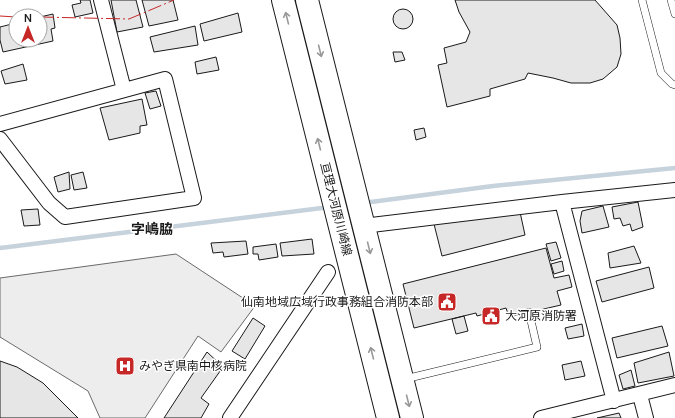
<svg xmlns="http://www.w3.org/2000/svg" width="675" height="418" viewBox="0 0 675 418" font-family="Manrope,'Noto Sans JP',sans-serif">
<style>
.parking{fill:#ededed;stroke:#6a6a6a}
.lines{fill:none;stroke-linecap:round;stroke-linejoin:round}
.stream{stroke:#c6d2dc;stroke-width:4.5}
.building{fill:#e6e6e6;stroke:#1a1a1a}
.service-casing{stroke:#1a1a1a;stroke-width:8}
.minor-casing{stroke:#1a1a1a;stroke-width:16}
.primary-casing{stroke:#1a1a1a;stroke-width:24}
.service{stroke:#fff;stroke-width:7}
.minor{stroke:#fff;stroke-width:14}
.primary{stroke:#fff;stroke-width:22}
.power{stroke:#c62828;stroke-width:1;stroke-dasharray:14 3 2 3;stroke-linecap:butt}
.oneway{stroke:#989898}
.labels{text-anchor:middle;stroke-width:3;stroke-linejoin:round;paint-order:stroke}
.street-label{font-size:12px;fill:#1a1a1a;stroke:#fff}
.poi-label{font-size:12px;fill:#1a1a1a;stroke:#fff;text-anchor:start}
.quarter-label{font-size:14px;font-weight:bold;fill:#1a1a1a;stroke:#fff}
</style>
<rect width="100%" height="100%" fill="#fff"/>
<path class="parking" d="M176 254 255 306 221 352 198 336 145 418H100L88 391 0 337V278Z"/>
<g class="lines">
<path class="stream" d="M363 203 493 186 675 168
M0 248 330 207"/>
</g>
<path class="building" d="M80 0H90L93 13 75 17 72 5 81 3Z
M111 0H136L143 27 117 32Z
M142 0H173L178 20 149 26Z
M455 0H595L617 25 620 38 621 54 617 67 603 79 590 83H571L553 78 528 73 525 79 490 89V96L447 107 438 65 447 63 444 48 466 42 470 32 459 12Z
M393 19a10 10 0 1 1 20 0a10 10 0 1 1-20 0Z
M238 13 242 32 204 41 200 24Z
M53 14 55 28 51 29 53 41 3 52 0 40V27L16 23V40H40V17Z
M195 26 198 45 154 52 150 37Z
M393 52H402L405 60 395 62Z
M216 57 219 70 197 74 195 62Z
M23 64 27 80 5 84 1 71Z
M156 91 161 106 150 109 145 93Z
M142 99 147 125 140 126V133L109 140 100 108Z
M424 128 426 137 416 140 414 130Z
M69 172 70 189 58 192 54 177Z
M83 172 87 188 74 190 71 175Z
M638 202 643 227 632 231 630 224 623 226 620 218 614 219 612 207Z
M603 206 609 227 582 233 580 221 582 211Z
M38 209 40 225 24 226 21 210Z
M520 212 525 235 442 256 434 224Z
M312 239 314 254 282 256 280 243Z
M246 241 248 254 224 257 223 252 213 253 211 243Z
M556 242 561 258 551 261 546 244Z
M276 244 278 257 259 260 258 254H253V247Z
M634 246 641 263 610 268 608 253Z
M546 248 554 278 569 275 572 287 557 291 561 305 509 317 506 308 477 316 476 313 414 328 403 284Z
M562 261 564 271 554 274 551 264Z
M649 267 654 288 602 302 596 281Z
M464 316 468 331 456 334 452 319Z
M253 318 265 326 245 359 232 351Z
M582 324 584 336 568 339 565 328Z
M662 326 668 346 617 358 612 338Z
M207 352 223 367 201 398 209 404 201 418H164Z
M669 352 674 376 638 383 634 363Z
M0 361 17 367 43 383 78 418H0Z
M581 361 585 376 565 380 562 365Z
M631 370 635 386 623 389 619 375Z
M619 413 621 418H597Z"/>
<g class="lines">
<g class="service-casing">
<path id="service" d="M642 0 661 73 672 84 675 85
M671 0 675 14
M405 379 537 347 529 312"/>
</g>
<g class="minor-casing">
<path id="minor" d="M101 0 124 90
M0 124 165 79 194 198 65 217 49 203 0 139
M562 202 614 401
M363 226 562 202 675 190
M640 395 646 418
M230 418 328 272
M541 418 675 385"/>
</g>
<g class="primary-casing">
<path id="primary" d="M283 0 388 418
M307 0 412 418"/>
</g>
<use href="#service" class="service"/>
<use href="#minor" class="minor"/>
<use href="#primary" class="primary"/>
<path class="power" d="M0 16 16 17
M40 17 129 19 174 0"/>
</g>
<defs><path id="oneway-shaft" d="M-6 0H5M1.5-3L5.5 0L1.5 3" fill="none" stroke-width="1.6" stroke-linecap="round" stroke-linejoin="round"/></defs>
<g class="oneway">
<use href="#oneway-shaft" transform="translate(287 18) rotate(-104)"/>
<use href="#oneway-shaft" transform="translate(320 51) rotate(76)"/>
<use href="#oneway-shaft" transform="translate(319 144) rotate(-104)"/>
<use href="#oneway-shaft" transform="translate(369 248) rotate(76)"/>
<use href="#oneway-shaft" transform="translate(372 353) rotate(-104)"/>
<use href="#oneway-shaft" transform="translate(408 401) rotate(76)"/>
</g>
<defs>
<g id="civic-square" transform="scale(1)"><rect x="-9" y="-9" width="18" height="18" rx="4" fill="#c62828" stroke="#fff"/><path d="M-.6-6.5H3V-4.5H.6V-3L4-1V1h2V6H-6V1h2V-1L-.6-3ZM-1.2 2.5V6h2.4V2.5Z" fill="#fff"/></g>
<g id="hospital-square" transform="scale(1)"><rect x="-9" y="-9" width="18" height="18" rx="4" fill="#c62828" stroke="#fff"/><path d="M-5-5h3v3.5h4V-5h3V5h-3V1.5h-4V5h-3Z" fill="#fff"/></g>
</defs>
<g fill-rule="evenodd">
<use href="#civic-square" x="447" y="302"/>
<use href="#civic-square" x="491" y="316"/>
<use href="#hospital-square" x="125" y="366"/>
</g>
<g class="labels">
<g class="street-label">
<text transform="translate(336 209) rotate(76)" y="4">亘理大河原川崎線</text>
</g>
<g class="poi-label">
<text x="433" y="306" text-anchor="end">仙南地域広域行政事務組合消防本部</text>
<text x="505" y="320">大河原消防署</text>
<text x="139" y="370">みやぎ県南中核病院</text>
</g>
<g class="quarter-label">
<text x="152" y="234">字嶋脇</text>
</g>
</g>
<g transform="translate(28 28)"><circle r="19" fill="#ffffff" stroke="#a3a3a3"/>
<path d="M0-3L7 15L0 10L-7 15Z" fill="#c62828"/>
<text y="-6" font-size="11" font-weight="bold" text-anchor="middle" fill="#1a1a1a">N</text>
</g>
</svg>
